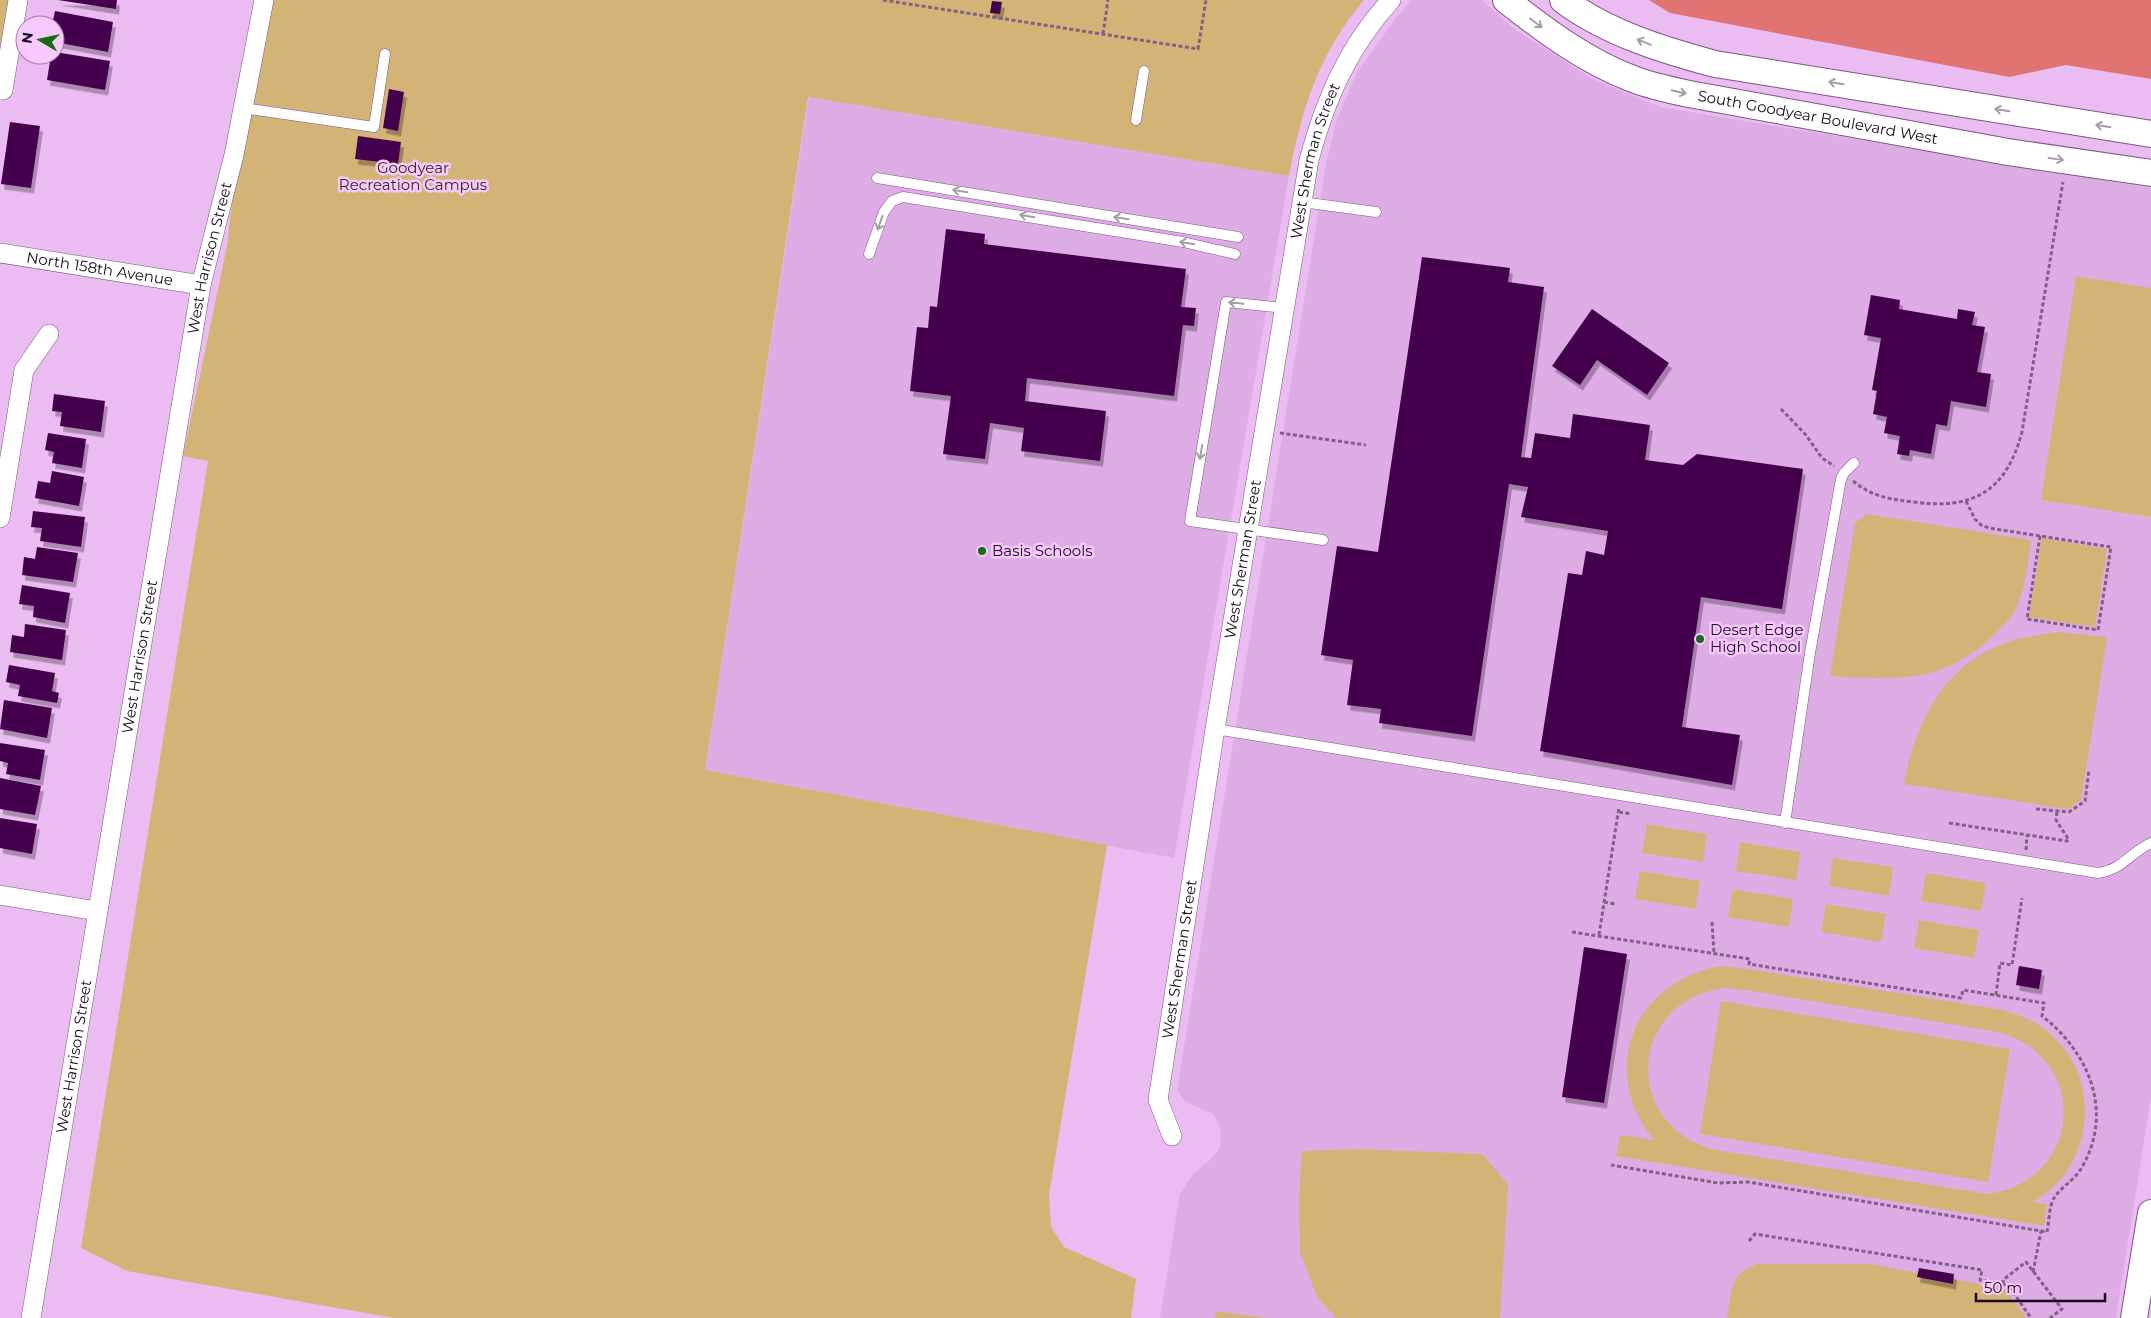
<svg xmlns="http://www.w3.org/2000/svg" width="2151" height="1318" viewBox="0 0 2151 1318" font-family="Montserrat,sans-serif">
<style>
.built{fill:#deace5}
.green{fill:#d4b377;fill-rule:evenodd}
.water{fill:#e07472}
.building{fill:#45004e;filter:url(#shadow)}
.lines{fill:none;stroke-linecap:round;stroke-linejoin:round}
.lane-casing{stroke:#7e5584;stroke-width:11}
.street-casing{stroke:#7e5584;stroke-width:20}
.secondary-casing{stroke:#7e5584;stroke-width:28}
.path{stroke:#7f6184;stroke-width:3;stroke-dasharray:4 2.5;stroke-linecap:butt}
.lane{stroke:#fff;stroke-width:10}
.street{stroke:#fff;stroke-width:19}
.secondary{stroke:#fff;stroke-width:26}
.oneway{stroke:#a39da4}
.poi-dot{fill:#176b12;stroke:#f8c9fe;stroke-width:2}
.labels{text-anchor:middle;stroke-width:5;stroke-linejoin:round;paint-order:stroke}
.street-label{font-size:15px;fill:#19091c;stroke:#f8c9fe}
.park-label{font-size:15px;fill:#342a18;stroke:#f8c9fe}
.poi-label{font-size:15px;fill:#19091c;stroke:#f8c9fe;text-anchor:start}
</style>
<defs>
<filter id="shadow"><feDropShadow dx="3" dy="5.5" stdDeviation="0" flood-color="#0004"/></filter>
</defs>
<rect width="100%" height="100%" fill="#eabcf1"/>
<path class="built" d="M1412 0H1482L1514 29 1593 79 1660 107 2151 188V1097L2116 1318H1160L1180 1193 1194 1173 1212 1158 1220 1148 1221 1130 1213 1114 1186 1102 1177 1091 1326 164 1336 122 1356 74 1398 15Z
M809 97 1289 176 1174 858 705 770Z"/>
<path class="green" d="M0 0H10L0 66Z
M264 0H1364C1318 55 1302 108 1289 176L808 97 705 770 1107 845 1049 1195 1051 1227 1064 1247 1136 1279 1131 1318H394L127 1271 81 1248 208 461 183 456 227 246 243 108Z
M2076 276 2151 288V517L2041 500Z
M1867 514 2031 540C2028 563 2025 589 2015 611 2012 618 2003 625 1998 631 1981 650 1954 666 1930 673 1905 680 1856 678 1830 676L1855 523Z
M2042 538 2107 549 2095 627 2029 617Z
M2056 632 2107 637 2081 800 2068 809 1904 784C1915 721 1946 661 2011 641 2026 636 2041 635 2056 632Z
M1647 824 1707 834 1703 862 1642 853Z
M1740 842 1800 852 1796 880 1736 871Z
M1833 858 1893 867 1889 896 1829 886Z
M1640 871 1700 881 1695 909 1635 899Z
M1926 873 1986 883 1981 911 1921 901Z
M1733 889 1793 899 1789 927 1728 917Z
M1826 904 1886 914 1881 942 1821 932Z
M1919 920 1979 930 1974 958 1914 948Z
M1720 966 1748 969 1997 1009C2013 1013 2030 1018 2043 1028 2104 1071 2097 1166 2033 1202L2047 1204 2044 1226 1616 1156 1620 1135 1654 1140C1597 1070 1634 982 1720 966ZM1722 988 1745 990 1993 1031C2090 1051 2086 1180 1988 1194L1722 1151C1624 1134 1623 1005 1722 988Z
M1721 1001 2010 1049 1988 1182 1700 1134Z
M1356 1149 1482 1154 1508 1184 1500 1318H1336L1317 1297 1300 1252 1299 1199 1302 1151Z
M1757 1264H1869L2006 1289 2026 1318H1727C1732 1292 1729 1274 1757 1264Z
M1216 1311 1265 1318H1215Z"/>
<path class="water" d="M1649 0H2151V79L2066 65 2009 77 1670 13Z"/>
<path class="building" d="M58 0H117L116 9Z
M992 1 1002 2 1000 14 990 13Z
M55 11 113 22 108 52 55 42V25H52Z
M55 52 110 61 105 90 47 80 51 55H55Z
M389 89 404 92 398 131 383 128Z
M10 122 40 126 31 188 1 184Z
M358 136 401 142 398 164 355 159Z
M946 229 985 234 984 244 1186 269 1181 307 1196 308 1194 326 1183 325 1174 396 1027 378 1025 401 1106 411 1100 461 1021 451 1024 428 990 423 985 459 943 454 951 396 910 391 917 327 928 328 930 306 937 307Z
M1422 257 1510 268 1508 282 1544 287 1521 457 1531 458 1535 433 1570 438 1573 414 1650 425 1645 460 1683 465 1697 454 1803 469 1782 609 1701 597 1682 727 1740 735 1732 785 1540 751 1568 573 1582 575 1586 551 1604 555 1608 531 1521 517 1528 487 1509 484 1472 736 1379 723 1381 709 1347 705 1353 660 1321 655 1337 546 1378 552Z
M1871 295 1900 300 1899 309 1957 319 1958 309 1975 312 1972 325 1985 327 1977 372 1991 374 1986 407 1951 401 1947 426 1936 424 1931 454 1910 450 1909 456 1897 454 1900 436 1884 433 1887 417 1873 414 1877 391 1872 390 1881 338 1864 335Z
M1592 309 1669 363 1647 395 1597 360 1580 385 1552 366Z
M54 394 105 401 101 432 60 426 62 412 52 411Z
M48 433 86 439 82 468 52 463 54 452 45 450Z
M52 471 84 477 79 506 35 498 38 481 50 483Z
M33 511 85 517 81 547 40 541 42 528 31 527Z
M37 547 78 553 73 582 22 575 24 557 35 559Z
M22 585 70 593 65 623 33 617 34 606 19 604Z
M25 624 66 630 62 660 10 652 12 635 24 637Z
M9 665 55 673 52 691 59 693 57 703 18 696 20 685 6 682Z
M4 700 52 708 47 738 0 729Z
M0 743 45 750 40 780 6 774 8 763 0 761Z
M0 778 41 786 35 815 0 809Z
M0 818 37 824 32 854 0 848Z
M1584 947 1627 954 1604 1103 1562 1097Z
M2019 966 2042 970 2039 989 2016 985Z
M1919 1268 1954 1274 1953 1284 1917 1277Z"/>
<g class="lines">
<g class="lane-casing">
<path id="lane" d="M243 108 374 127 385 54
M1136 120 1144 71
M877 178 1238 237
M1302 202 1376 212
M869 254 884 212 892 201 903 197 1183 242 1235 254
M1285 308 1226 302 1190 521 1323 540
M1215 729 2098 873C2124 869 2129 853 2151 843
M1785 823 1810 653 1841 479 1844 473 1854 463"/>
</g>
<g class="street-casing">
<g id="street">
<path d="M0 89 3 90 18 0"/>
<path id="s1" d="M0 253 201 285"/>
<path d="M0 518 24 370 49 334"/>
<path d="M0 895 97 911"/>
<path id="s2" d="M1172 1136 1158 1100 1215 729 1309 160C1326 98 1348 47 1391 0"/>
<path id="s3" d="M31 1318 201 285 234 155 264 0"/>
</g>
</g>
<g class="secondary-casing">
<g id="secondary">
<path id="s4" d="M1506 0C1544 30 1587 62 1633 79 1651 86 1670 90 1689 94L2008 152 2151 173"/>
<path d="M1563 0C1607 33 1663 50 1715 64L2151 134"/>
<path d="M2134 1318 2151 1213"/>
</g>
</g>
<path class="path" d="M883 0 1198 49 1206 0
M1103 34 1108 0
M1781 409 1806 435 1822 458 1834 466
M1280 433 1366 445
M1853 481C1873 497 1889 499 1913 502 1973 510 2006 492 2022 432L2063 182
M1966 501 1975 519 1981 525 1989 528 2111 547 2098 630 2027 619 2040 536
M2036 809 2069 812 2085 801 2089 770
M1619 812 1632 814
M1949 823 2067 841 2069 840 2056 820 2057 811
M2026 850 2027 835
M1604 902 1616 904
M1712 922 1714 953
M1572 932 1750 959 1749 964 1961 998 1963 990 2044 1003 2042 1016C2089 1052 2114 1112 2082 1167 2075 1180 2061 1187 2054 1198 2049 1206 2049 1223 2047 1232L1748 1182 1718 1183 1611 1165
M1599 935 1619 807
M1996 995 2000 963 2012 965 2022 898
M1749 1241 1755 1234 1982 1270 1980 1280 2008 1285 2031 1318
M2033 1272 2041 1231
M2003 1284V1280L2026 1262 2062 1309 2050 1318"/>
<use href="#lane" class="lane"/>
<use href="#street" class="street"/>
<use href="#secondary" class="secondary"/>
</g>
<defs><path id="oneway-shaft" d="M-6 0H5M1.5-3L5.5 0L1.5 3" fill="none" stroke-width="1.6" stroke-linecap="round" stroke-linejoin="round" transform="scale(1.25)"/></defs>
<g class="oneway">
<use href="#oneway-shaft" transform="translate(1536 23) rotate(37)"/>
<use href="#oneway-shaft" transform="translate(1644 42) rotate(-158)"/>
<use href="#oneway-shaft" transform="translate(1836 83) rotate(-171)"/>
<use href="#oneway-shaft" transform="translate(1679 92) rotate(14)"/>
<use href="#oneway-shaft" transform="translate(2002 110) rotate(-171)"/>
<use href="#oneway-shaft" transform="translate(2103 126) rotate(-171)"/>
<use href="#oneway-shaft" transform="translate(2056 159) rotate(8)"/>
<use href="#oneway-shaft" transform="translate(960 191) rotate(-171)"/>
<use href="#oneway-shaft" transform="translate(1027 216) rotate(-171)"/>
<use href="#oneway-shaft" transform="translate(1121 218) rotate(-171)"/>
<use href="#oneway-shaft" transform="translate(880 223) rotate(110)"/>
<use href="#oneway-shaft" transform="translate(1187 243) rotate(-170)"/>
<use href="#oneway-shaft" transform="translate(1236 303) rotate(-174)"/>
<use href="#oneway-shaft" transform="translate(1201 452) rotate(100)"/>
</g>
<g class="poi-dot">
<circle cx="982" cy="551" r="5"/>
<circle cx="1700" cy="639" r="5"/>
</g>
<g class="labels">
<g class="street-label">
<text dy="5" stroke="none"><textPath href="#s4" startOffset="339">South Goodyear Boulevard West</textPath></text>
<text dy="5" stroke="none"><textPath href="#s2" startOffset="991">West Sherman Street</textPath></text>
<text dy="5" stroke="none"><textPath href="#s3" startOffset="1075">West Harrison Street</textPath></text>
<text dy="5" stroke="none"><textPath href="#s1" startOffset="101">North 158th Avenue</textPath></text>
<text dy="5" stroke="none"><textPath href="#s2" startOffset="586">West Sherman Street</textPath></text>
<text dy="5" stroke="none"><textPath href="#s3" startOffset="670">West Harrison Street</textPath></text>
<text dy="5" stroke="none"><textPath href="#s2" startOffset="181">West Sherman Street</textPath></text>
<text dy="5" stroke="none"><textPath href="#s3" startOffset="265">West Harrison Street</textPath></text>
</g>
<g class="park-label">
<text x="413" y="173">Goodyear<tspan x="413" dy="17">Recreation Campus</tspan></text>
</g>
<g class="poi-label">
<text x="992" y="556">Basis Schools</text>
<text x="1710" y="635">Desert Edge<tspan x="1710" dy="17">High School</tspan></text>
</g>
</g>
<g transform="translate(40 40) rotate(279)"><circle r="24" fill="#f8c9fe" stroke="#9f7ca4"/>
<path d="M0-4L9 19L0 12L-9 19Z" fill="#176b12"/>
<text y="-8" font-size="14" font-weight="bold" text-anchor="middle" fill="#19091c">N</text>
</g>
<path d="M1976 1293v8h129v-8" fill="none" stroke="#19091c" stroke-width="2.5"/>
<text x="1984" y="1293" font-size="15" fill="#19091c" stroke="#f8c9fe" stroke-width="4" paint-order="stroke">50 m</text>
</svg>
